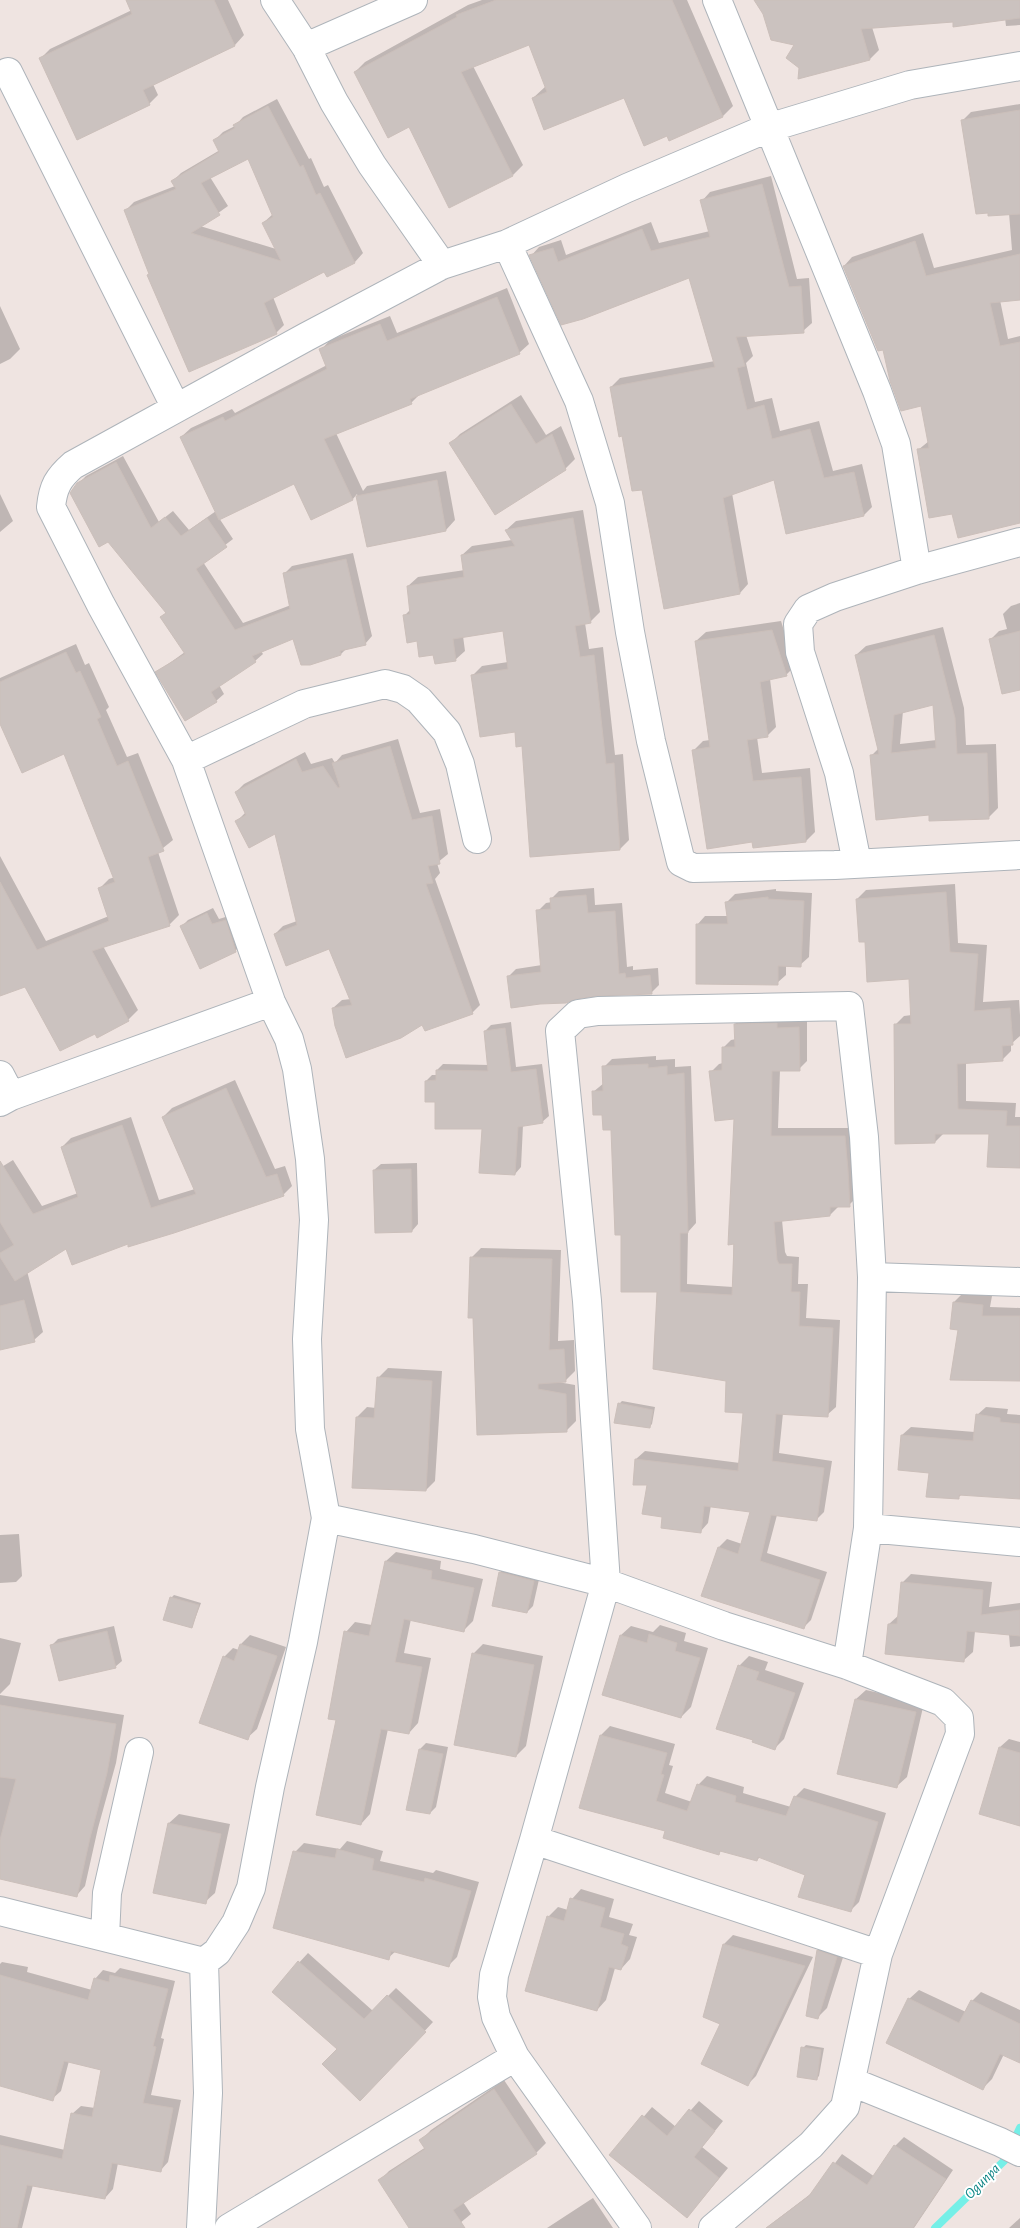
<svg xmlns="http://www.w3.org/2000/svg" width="1020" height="2228" viewBox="0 0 1020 2228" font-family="'Alegreya Sans',sans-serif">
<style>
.shadow{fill:#0003;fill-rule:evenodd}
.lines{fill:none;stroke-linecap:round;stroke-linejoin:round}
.stream{stroke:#75efe7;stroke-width:8}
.building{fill:#cbc2bf;stroke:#cbbfba;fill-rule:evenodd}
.minor-casing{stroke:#aeb4ba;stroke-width:30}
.minor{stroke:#fff;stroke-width:28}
.labels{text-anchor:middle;stroke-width:4;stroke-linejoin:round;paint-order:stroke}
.water-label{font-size:15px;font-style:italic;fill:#0f8485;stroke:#fff}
</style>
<rect width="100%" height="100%" fill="#efe4e1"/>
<path class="shadow" d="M128 0H228L244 35 235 45 153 84 158 95 149 104 41 58 50 49 132 10Z
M482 0H687L733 106 723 116 625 97 533 98 546 86 530 44 473 66 523 165 513 175 410 125 355 72 365 62 468 5Z
M755 0H1020V25L1006 26 1005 18 872 27 879 50 870 59 800 68 796 44 764 14Z
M277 99 309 159 311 158 324 187 328 185 363 253 355 262 327 276 325 271 273 297 284 325 276 333 150 273 125 211 134 202 175 186 173 181 181 173 220 150 215 140 223 132 235 126 243 117ZM248 157 273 214 263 223 276 249 200 226 228 206 210 177Z
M1020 104V299L1000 300 1008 339 1020 336V522L953 512 918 450 929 441 922 405 884 348 844 266 852 257 923 233 934 268 1012 250 1009 213 962 121 971 112Z
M771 176 797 279 809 278 812 323 803 331 746 335 753 356 746 363 755 402 772 398 780 431 819 421 833 471 862 464 872 507 864 515 775 478 732 493 748 584 740 593 643 488 623 435 611 387 620 378 715 361 690 276 583 318 531 256 539 247 561 240 566 255 651 222 659 243 710 231 702 201 710 192Z
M507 288 529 344 519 353 421 393 412 402 336 433 363 491 367 486 446 471 455 520 446 530 368 545 357 494 353 499 311 519 294 483 219 518 233 539 203 562 243 623 291 605 285 573 292 566 353 553 372 636 365 644 347 648 341 654 310 664 294 637 261 651 263 654 255 661 219 685 224 694 216 701 157 672 185 652 162 617 167 612 78 484 86 476 123 456 159 522 173 511 189 530 216 511 181 437 191 428 232 409 235 413 327 365 321 350 330 340 390 316 397 333Z
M0 306 20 349 10 359 0 364Z
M521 395 546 435 561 426 575 459 565 469 451 443 460 434Z
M0 494 13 521 0 532Z
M583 510 600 612 590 622 585 623 589 649 603 647 615 755 623 754 629 840 620 849 516 730 472 676 482 666 508 662 505 629 463 636 465 651 455 660 434 653 418 640 405 615 411 609 408 586 418 577 465 570 462 555 472 546 512 540 506 530 516 521Z
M1020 603V689L990 640 999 631 1007 629 1003 614 1011 606Z
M781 621 795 666 786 675 770 679 776 727 767 736 757 737 762 773 810 768 815 832 806 841H753L694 750 703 741 710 740 696 641 706 632Z
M943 627 964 708 966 745 996 744 998 808 989 817 930 814 872 755 879 748 856 655 866 646ZM934 704 937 740 900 744 903 711Z
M76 644 85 665 89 663 109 707 106 710 127 757 138 753 173 840 158 852 179 915 169 925 103 946 138 1010 128 1020 98 1036 96 1032 26 985 0 988V856L46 941 109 916 100 888 109 879 115 877 64 752 0 722V678Z
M398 739 420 813 440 809 448 854 437 863 440 873 435 879 480 1005 472 1013 423 1023 333 1008 342 1000 351 999 330 948 275 934 283 926 297 921 276 832 237 821 245 813 236 792 244 784 305 752 311 764 332 758 335 763 342 755Z
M955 884 958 943 987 945 983 1002 1019 1000 1020 1015V1036L1011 1044V1051L1002 1060 966 1062V1101L1016 1103 1015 1117H1020V1167L990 1132 944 1133 935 1142 895 1025 904 1016 912 1015 910 978 866 940 857 899 866 890Z
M594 888 595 905 622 903 627 967 633 966V970L658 968 659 985 651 993 508 977 516 969 542 965 538 911 546 903 552 902 551 899 559 891Z
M776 889V891L812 893 809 957 800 965H786V975L777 983 697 925 705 916H728L727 902 735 894Z
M213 908 219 919 232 915 241 945 235 951 182 926 188 920Z
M743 1016 807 1020V1061L799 1069 780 1070 778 1128H852L857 1197 849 1205 838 1207 830 1215 782 1220 785 1252 787 1256 799 1257 798 1284H808L806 1318 840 1320 836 1407 827 1415 783 1413 779 1453 832 1461 824 1512 816 1520 777 1515 767 1553 827 1572 811 1620 803 1628 719 1547 727 1539 742 1544 752 1511 711 1505 708 1523 700 1532 664 1516 636 1459 645 1451 740 1463 745 1411 728 1380 659 1290 623 1234 613 1128 593 1092 604 1083V1067L612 1059 656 1056V1060L675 1059V1067L691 1066 696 1223 688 1232 687 1284 733 1287 735 1118 711 1072 719 1064 723 1063V1048L731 1040 736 1039 735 1024Z
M511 1022 516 1067 542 1064 549 1116 542 1122 523 1125 521 1167 515 1174 483 1128 437 1101 426 1081 432 1075H437V1070L443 1064 489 1065 485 1031 491 1025Z
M235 1080 275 1169 285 1166 292 1186 283 1195 128 1242 66 1247 27 1271 43 1332 34 1340 0 1349V1168L13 1160 42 1206 78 1193 62 1147 71 1138 131 1117 159 1200 195 1189 163 1117 172 1108Z
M417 1163 418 1224 412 1231 374 1170 381 1164Z
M481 1248 561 1250 558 1341 574 1340 575 1371 565 1381 558 1382 575 1385 576 1421 567 1430 478 1434 471 1258Z
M963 1293 992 1296 990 1307 1020 1308V1380L959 1329 954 1302Z
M388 1368 442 1371 435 1481 426 1490 357 1417 367 1407 376 1408 378 1378Z
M622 1401 655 1407 652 1424 649 1427 619 1404Z
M986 1407 1008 1409 1007 1414 1020 1415V1498L962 1494 958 1498 930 1472 902 1435 911 1427 975 1432 977 1415Z
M19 1534 22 1576 16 1582 0 1583V1535Z
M396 1552 441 1561 440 1569 483 1579 473 1621 464 1630 411 1619 404 1653 431 1658 418 1723 409 1733 388 1729 370 1814 361 1824 337 1719 346 1632 355 1622 372 1625 386 1561Z
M507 1566 540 1575 533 1606 527 1612 493 1605 500 1572Z
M911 1574 992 1582 989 1607 1020 1603V1646L1010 1647 1009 1634 975 1631 973 1652 964 1660 889 1624 899 1615 902 1583Z
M174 1595 201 1603 192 1627 171 1598Z
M660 1625 686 1633 684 1641 708 1648 691 1707 681 1717 603 1694 621 1635 631 1626 653 1632Z
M114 1626 122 1661 115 1667 52 1645 58 1639Z
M250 1635 286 1647 257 1729 247 1738 224 1657 233 1648 239 1650 241 1644Z
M0 1638 21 1643 10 1684 0 1694Z
M483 1644 543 1656 526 1746 516 1756 473 1654Z
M749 1656 768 1662 765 1670 804 1683 784 1739 774 1749 739 1666Z
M866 1690 924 1703 907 1777 897 1786 839 1773 856 1699Z
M0 1695 124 1715 116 1763 98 1828 85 1886 77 1895 0 1877Z
M610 1726 675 1744 669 1765 673 1766 665 1793 692 1802 698 1785 707 1776 744 1787 743 1793 791 1807 795 1797 804 1788 886 1813 859 1902 850 1911 806 1875 761 1856 757 1860 722 1850 718 1853 667 1830 581 1807 601 1735Z
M1009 1739 1020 1742V1825L1000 1747Z
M426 1743 448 1747 436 1807 430 1813 420 1749Z
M179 1814 230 1824 215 1893 205 1902 155 1892 169 1823Z
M347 1841 383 1851 380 1861 433 1873 436 1870 479 1882 457 1957 448 1966 396 1951 388 1958 295 1852 304 1843 340 1849Z
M581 1889 614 1899 609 1917 633 1924 629 1935 637 1937 630 1959 621 1969 615 1968 606 2000 597 2010 548 1917 558 1907 568 1910 572 1899Z
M733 1935 813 1957 756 2076 747 2085 722 2024 704 2016 724 1944Z
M827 1942 846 1948 827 2008 818 2017V1951Z
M308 1953 373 2011 396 1988 433 2022 369 2091 338 2048 273 1991Z
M2 1962 28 1967 27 1972 92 1990 95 1979 103 1970 115 1973 120 1968 175 1981 161 2038 164 2039 151 2095 181 2100 168 2162 160 2171 118 2163 113 2189 105 2198 33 2185 22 2228H0V2135L65 2150 72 2114 81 2106 95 2108 103 2069 69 2061 61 2091 52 2099 0 2085V1964Z
M919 1990 966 2012 972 2001 981 1992 1020 2010V2062L1004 2054 992 2079 983 2088 909 1999Z
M806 2045 824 2048 819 2076 816 2079 803 2048Z
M504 2080 546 2143 536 2153 463 2202 471 2214 454 2228H411L380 2180 389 2171 426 2147 421 2140 431 2130Z
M699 2101 723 2121 702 2147 728 2168 687 2217 611 2155 652 2107 676 2127Z
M904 2137 953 2170 914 2228H766L813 2192 842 2154 875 2177 895 2146Z
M593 2198 613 2228H547Z
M1020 2218V2228H1009Z"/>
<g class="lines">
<path class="stream" d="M935 2228 1005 2160 1020 2128"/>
</g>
<path class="building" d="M126 0H214L235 46 143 90 150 105 77 140 39 58 132 14Z
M496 0H672L723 117 669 141 667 136 644 146 624 98 544 130 532 98 547 92 529 45 461 72 513 176 449 208 409 127 388 138 354 72 457 17 456 15Z
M754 0H1020V18L953 27V22L861 29 870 60 798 79 799 68 786 58 794 45 771 40 763 14Z
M268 106 300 167 303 165 316 195 320 193 355 263 327 277 324 272 264 303 277 334 189 372 147 275 149 274 124 210 176 189 171 181 219 152 213 140 235 128 233 125ZM248 159 273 217 262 223 281 261 191 233 220 215 201 183Z
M1020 110V214L988 216V213L976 214 961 120Z
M762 184 789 287 801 286 804 333 736 337 745 366 737 368 747 410 764 405 772 439 810 429 824 478 854 472 864 516 786 534 774 480 723 498 740 594 664 609 642 490 632 491 622 436 619 437 610 387 715 367 689 278 583 319 561 325 529 255 553 248 558 262 642 229 651 251 710 237 700 200Z
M915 241 926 276 1020 254V300L990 303 1000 346 1020 342V523L958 538 952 514 929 518 917 449 929 448 921 406 901 411 890 381 883 350 878 351 843 266Z
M497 297 520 354 410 399 412 404 324 439 353 500 311 520 294 484 219 520 180 437 223 417 225 421 327 369 319 349 380 324 387 341Z
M511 404 536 444 552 434 566 470 495 515 449 443Z
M116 462 151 528 165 517 181 536 207 518 227 547 196 569 235 630 290 609 283 573 346 559 366 645 340 651 341 655 310 665H301L293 639 252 656 256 662 211 692 217 702 185 721 155 672 185 654 160 617 166 613 108 542 99 547 70 493 77 483Z
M437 480 446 531 367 547 356 496Z
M573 518 591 623 575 626 580 657 594 655 606 764 614 763 620 850 530 857 522 746 516 747 515 732 480 737 471 675 508 669 503 631 453 639 456 661 435 664 433 655 419 657 417 641 407 643 403 615 410 614 407 586 464 577 461 555 515 546 505 530Z
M772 630 787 676 760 682 768 737 747 740 753 781 801 777 806 842 753 848 752 842 707 849 692 750 710 747 695 641Z
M1020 631V690L1002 694 989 639Z
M934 635 955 718 957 754 987 753 989 819 929 821V815L876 820 870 755 879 754 855 655ZM933 705 936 748 891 753 894 715Z
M66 652 76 673 80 671 101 717 97 719 117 766 128 761 164 851 148 857 170 926 92 951 129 1021 97 1038 95 1034 60 1051 25 987 0 996V882L37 950 109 921 98 888 115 882 64 754 22 773 0 724V682Z
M390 746 412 820 432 816 440 864 428 866 433 883 426 884 473 1014 425 1031 422 1025 401 1038 346 1058 335 1026 332 1008 352 1005 329 949 286 966 274 934 297 925 275 834 249 848 235 821 246 815 235 792 296 759 302 772 323 766 338 788 340 787 332 763Z
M946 892 950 952 978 954 974 1011 1010 1008 1013 1045 1002 1046 1003 1061 957 1064 958 1109 1007 1111 1006 1126H1020V1168L987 1167 989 1134H935V1143L895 1144 894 1024H911L909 979 867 982 865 942H859L856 899Z
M586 895 588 913 615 911 619 974 625 973 626 978 650 975 652 994 596 996 576 999 566 1003 540 1004 511 1008 507 976 541 972 536 910 551 909 550 898Z
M768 897V899L804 901 801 967 778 966V985L696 984V924H728L725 902Z
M207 913 212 924 226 920 236 952 200 969 180 926Z
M777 1023V1028L799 1027 800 1071H772L771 1136H845L848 1170 850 1207H830V1216L774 1222 777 1260 779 1264H792L791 1292H800L799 1326 833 1328 828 1417 776 1414 772 1461 824 1468 817 1521 771 1515 760 1561 820 1580 804 1629 701 1596 718 1547 738 1554 750 1512 704 1506 701 1533 661 1528 662 1517 642 1514 647 1485H633L635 1459 738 1471 743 1413 725 1412 726 1381 653 1369 657 1292H621V1235H615L611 1130H603L602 1115H593L592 1091H603L602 1066 648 1064V1068L667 1066V1075L684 1073 688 1233H680V1292L732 1295 734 1244 728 1245 734 1119 715 1121 709 1071 722 1070V1047H735L734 1024Z
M505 1028 511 1072 536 1069 543 1123 518 1127 515 1175 479 1173 482 1129H435V1102H425V1081L436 1080V1070L488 1071 484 1031Z
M226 1088 266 1177 277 1174 284 1196 174 1233 128 1247V1244L72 1265 66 1249 15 1281 0 1257V1253L14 1245 0 1222V1161L33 1214 78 1197 61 1147 122 1125 151 1208 196 1194 162 1117Z
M411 1169 412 1232 375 1233 373 1170Z
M470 1257 552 1259 549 1350 564 1349 566 1382 538 1384V1389L566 1394 567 1432 477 1435 473 1318H468Z
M24 1300 35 1342 0 1350V1306Z
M953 1302 983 1305 982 1316H1020V1381L950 1380 958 1330 950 1329Z
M377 1377 432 1381 426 1491 352 1488 356 1417 374 1418Z
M618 1403 653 1410 650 1428 614 1423Z
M976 1414 1000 1418V1422L1020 1424V1499L959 1495V1499L926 1497 929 1473 898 1470 901 1435 973 1441Z
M385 1561 432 1571 431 1579 474 1588 464 1632 404 1619 395 1662 422 1667 409 1734 381 1729 361 1825 316 1815 336 1720 328 1719 344 1631 369 1636Z
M499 1572 534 1581 527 1613 492 1606Z
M901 1582 983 1590 981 1615 1020 1610V1636L967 1631 964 1662 885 1654 888 1624H897Z
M170 1597 199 1605 192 1628 163 1620Z
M107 1631 116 1668 59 1681 50 1645Z
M649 1634 677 1643 675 1651 700 1658 681 1718 602 1695 620 1635 647 1643Z
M240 1644 277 1656 248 1740 199 1723 223 1656 234 1661Z
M472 1653 534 1665 516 1757 454 1745Z
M738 1665 759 1672 756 1680 795 1693 775 1750 752 1742 753 1740 716 1729Z
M855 1699 916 1712 897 1788 837 1774Z
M0 1705 116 1724 107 1773 90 1838 77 1897 0 1879V1840L16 1779 0 1777Z
M600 1735 667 1753 661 1774 664 1775 656 1801 687 1811 697 1784 736 1796 735 1802 786 1816 794 1796 878 1822 851 1912 798 1897 805 1875 758 1857 757 1861 720 1851 719 1855 663 1838 665 1831 579 1808Z
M999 1747 1020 1753V1826L979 1814Z
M419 1749 443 1754 430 1814 406 1810Z
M168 1823 221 1834 206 1904 153 1893Z
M337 1849 374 1859 372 1870 424 1882 425 1878 471 1891 449 1967 391 1951 389 1960 273 1928 293 1851 335 1858Z
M570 1898 605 1908 600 1927 624 1934 621 1944 628 1947 621 1970 609 1967 597 2011 525 1991 547 1916 564 1921Z
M723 1944 805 1966 748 2086 701 2064 720 2024 703 2017Z
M817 1950 837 1957 818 2019 806 2016Z
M298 1961 364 2019 387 1995 426 2032 360 2101 322 2064 337 2049 272 1992Z
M0 1975 88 2000 94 1978 109 1982 110 1975 168 1989 153 2046 156 2047 143 2103 173 2108 161 2172 112 2163 105 2199 27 2185 17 2228H0V2145L62 2159 71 2113 92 2117 101 2070 64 2061 53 2101 0 2086Z
M908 1998 959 2023 971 2000 1020 2024V2063L1000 2054 983 2090 886 2043Z
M801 2047 821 2050 817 2080 797 2077Z
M494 2089 537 2154 453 2210 465 2228H409L378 2180 425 2149 419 2140Z
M689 2109 715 2131 694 2157 719 2178 687 2218 609 2155 642 2115 667 2136Z
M894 2145 946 2179 913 2228H766L809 2196 833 2162 867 2185Z"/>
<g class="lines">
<g class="minor-casing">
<path id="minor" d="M275 0 306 47 334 102 372 165 442 265
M717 0 877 391 896 444 917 570
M306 47 413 0
M8 72 176 408
M507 244 579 401 610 503 630 632 651 741 681 862 693 868 835 865 1020 855
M186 760 304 704 385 684 403 689 419 700 447 732 460 764 477 839
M857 863 839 773 800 652 798 624 808 609 835 597 917 570 1020 542
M0 1075 11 1096
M0 1102 11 1096 271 1002
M872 1277 1020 1282
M326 1518 474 1549 606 1583 724 1626 847 1665 943 1702 959 1718 960 1734 878 1954 845 2107 811 2145 713 2228
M868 1528 1020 1542
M534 1840 878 1954
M0 1911 204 1962
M105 1937 107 1893 139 1752
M852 2082 1000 2142 1020 2152
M201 2228 208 2093 204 1962 217 1952 236 1923 251 1888 270 1787 303 1642 326 1518 310 1429 307 1339 314 1220 310 1159 297 1069 289 1039 271 1002 186 760 101 605 51 507C53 487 58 478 73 465L306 337 442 265 507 244 627 188 768 128 910 85 1020 66
M229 2228 515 2057
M637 2228 515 2057 496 2017 492 1997 494 1975 534 1840 606 1583 587 1301 560 1031 578 1014 598 1011 849 1006 864 1137 872 1277 868 1528 847 1665"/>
</g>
<use href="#minor" class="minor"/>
</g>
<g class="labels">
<g class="water-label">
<text transform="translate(982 2181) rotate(-45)" y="5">Ogunpa</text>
</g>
</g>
</svg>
